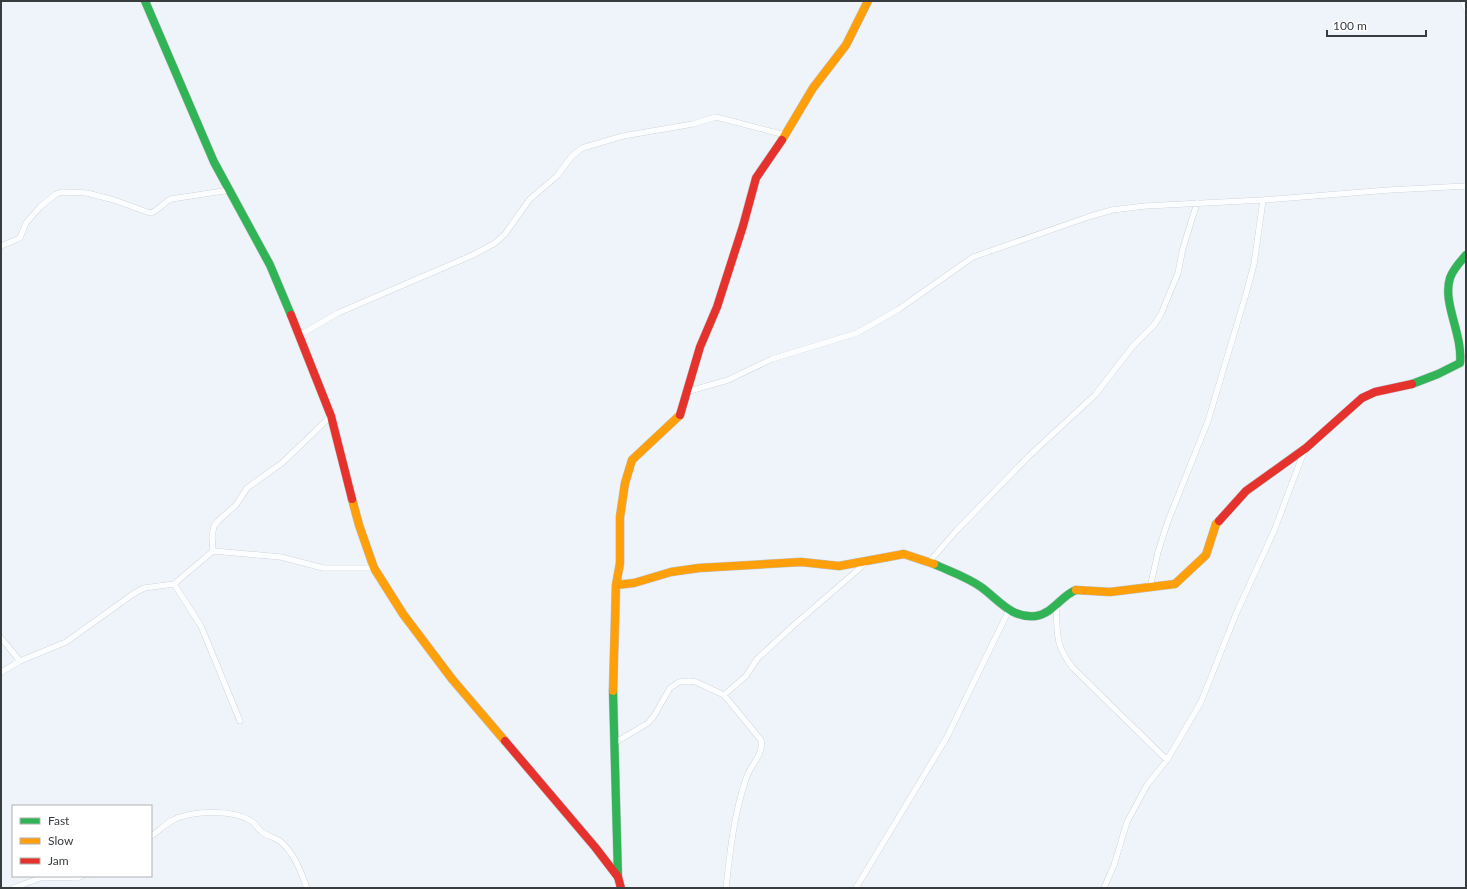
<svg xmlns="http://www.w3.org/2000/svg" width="1467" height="889" viewBox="0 0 1467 889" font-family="Lato,sans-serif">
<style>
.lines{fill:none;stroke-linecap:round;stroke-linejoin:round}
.street-casing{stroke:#bfc3c7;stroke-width:6}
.fast-casing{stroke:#bfc3c7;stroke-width:9}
.slow-casing{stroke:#bfc3c7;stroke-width:9}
.jam-casing{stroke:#bfc3c7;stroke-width:9}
.street{stroke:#fcfdfe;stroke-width:5.5}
.fast{stroke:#30b455;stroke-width:8}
.slow{stroke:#ff9f0a;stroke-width:8}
.jam{stroke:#e5322d;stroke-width:8}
</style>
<rect width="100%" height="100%" fill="#eef4fa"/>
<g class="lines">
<g class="street-casing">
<path id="street" d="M1463 1 1466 9
M1 246 20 238 26 223 40 207 56 194 62 192 87 193 114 200 150 213C157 212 164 202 171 199L230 190
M300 335 338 313 473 255 495 243 505 234 530 199 557 176 572 156 582 148 623 136 693 124 716 117 785 135
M686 392 728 380 772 359 857 333 899 309 973 257 1088 217 1112 210 1145 206 1263 200 1389 190 1466 186
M213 551 212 536 214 526 218 521 236 505 247 488 282 463 331 416
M929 562 957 530 1029 456 1095 395 1133 346 1154 325 1161 314 1178 273 1183 248 1197 203
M174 584 201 626 240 721
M1150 588 1158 552 1168 521 1208 421 1246 294 1254 264 1263 200
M1056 606C1058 635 1054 643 1073 668L1167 760
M1 638 20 661
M1 672 20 661 66 642 133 594 144 588 174 584 213 551 281 557 323 568H374
M724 695 746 676 757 659 794 625 867 562
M616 742 648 723 654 716 670 688 679 682 689 681 696 682 724 695 761 740C764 755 750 765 746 779 734 814 730 851 726 888
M151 836C158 832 164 825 171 821 191 810 234 809 253 822 256 825 258 829 261 831 266 836 274 837 280 841 295 854 300 870 307 888
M13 888 43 877 77 878 82 876
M856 888 947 737 1009 610
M1104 888 1114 865 1127 822 1147 785 1167 760 1201 702 1236 614 1274 531 1305 449"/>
</g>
<g class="fast-casing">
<path id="fast" d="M145 1 214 162 270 265 291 315
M1412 384 1438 374 1460 363C1463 334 1442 303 1450 278 1453 269 1460 262 1466 255
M934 564C949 571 967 577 981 587 998 599 1011 619 1036 616 1052 614 1062 595 1076 590
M613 691 618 877"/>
</g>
<g class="slow-casing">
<path id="slow" d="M782 140 813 88 846 45 868 1
M352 499 359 525 374 568 403 614 452 679 505 741
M616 585 634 583 671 572 699 568 801 562 839 566 904 554 934 564
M1076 590 1110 592 1175 584 1206 555 1216 524 1219 521
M613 691 616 585 620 563V517L625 483 632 460 680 415"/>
</g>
<g class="jam-casing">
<path id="jam" d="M291 315 331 416 352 499
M680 415 700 347 717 307 743 226 756 178 782 140
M1219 521 1246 491 1306 448 1362 398 1375 392 1412 384
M505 741 595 847 618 877 621 888"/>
</g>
<use href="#street" class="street"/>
<use href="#fast" class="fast"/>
<use href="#slow" class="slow"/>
<use href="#jam" class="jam"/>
</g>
<rect width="1467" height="889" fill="none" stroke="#373c3f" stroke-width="4"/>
<rect x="12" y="805" width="140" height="72" fill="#ffffff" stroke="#afb1b2"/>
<rect x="20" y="818" width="20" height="6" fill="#30b455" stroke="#afb1b2"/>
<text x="48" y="825" font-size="12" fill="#373c3f">Fast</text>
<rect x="20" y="838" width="20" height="6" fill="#ff9f0a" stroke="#afb1b2"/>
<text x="48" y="845" font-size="12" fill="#373c3f">Slow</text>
<rect x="20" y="858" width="20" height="6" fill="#e5322d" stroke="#afb1b2"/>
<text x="48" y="865" font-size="12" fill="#373c3f">Jam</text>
<path d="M1327 30v6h99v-6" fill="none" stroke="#373c3f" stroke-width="2"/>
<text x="1333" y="30" font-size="12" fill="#373c3f" stroke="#ffffff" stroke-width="3" paint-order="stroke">100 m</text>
</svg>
